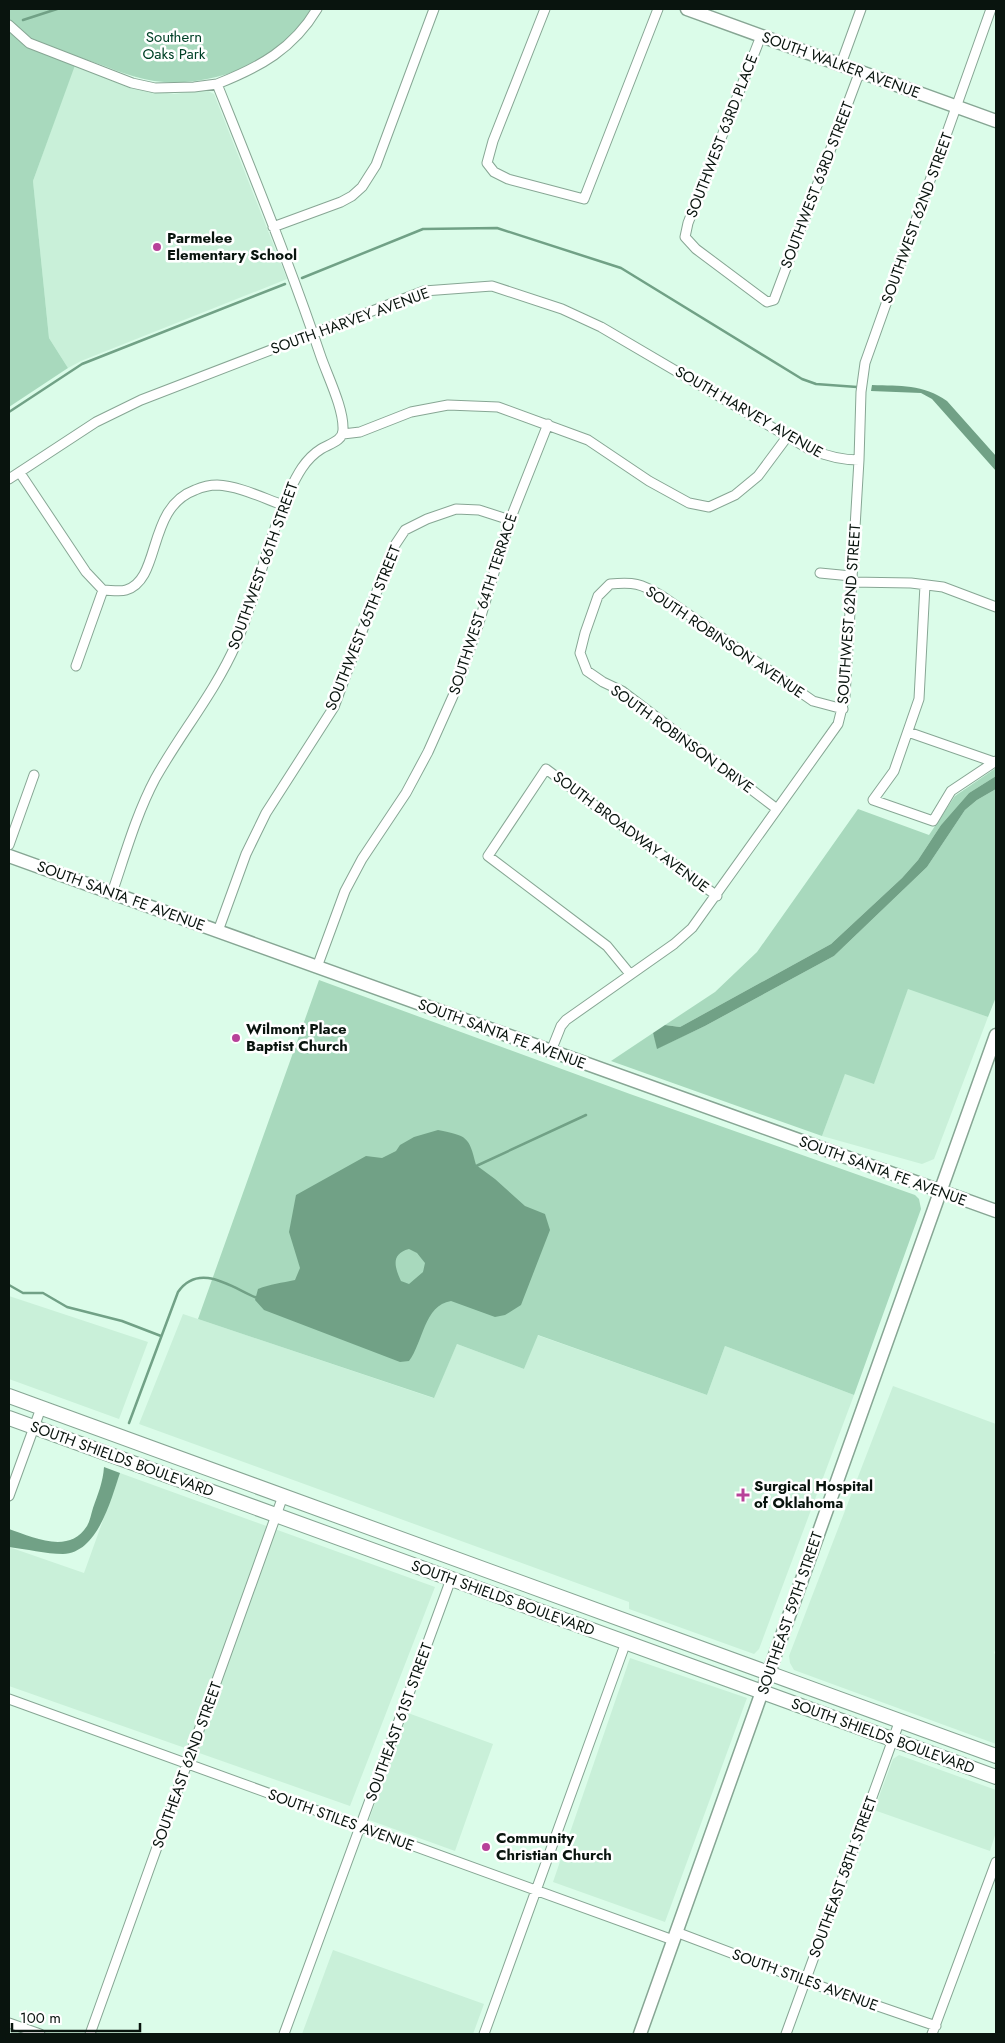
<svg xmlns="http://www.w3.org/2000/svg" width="1005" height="2043" viewBox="0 0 1005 2043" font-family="Jost,sans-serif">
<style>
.built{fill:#c9f0d9}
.green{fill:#a8d9bd}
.water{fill:#71a186;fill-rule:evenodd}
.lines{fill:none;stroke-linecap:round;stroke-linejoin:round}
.stream{stroke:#71a186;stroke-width:2.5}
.street-casing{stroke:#87a694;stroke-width:11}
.secondary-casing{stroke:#87a694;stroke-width:15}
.primary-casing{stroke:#87a694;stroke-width:16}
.street{stroke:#fff;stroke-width:9}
.secondary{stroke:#fff;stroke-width:12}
.primary{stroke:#fff;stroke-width:14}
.poi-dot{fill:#b74299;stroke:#fff;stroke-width:2}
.labels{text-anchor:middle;stroke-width:5;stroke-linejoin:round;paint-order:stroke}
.park-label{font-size:15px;fill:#004127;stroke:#fff}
.street-label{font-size:15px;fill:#09140e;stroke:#fff}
.poi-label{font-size:15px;font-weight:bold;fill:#09140e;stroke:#fff;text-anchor:start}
</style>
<rect width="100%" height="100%" fill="#dbfce9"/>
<path class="built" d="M74 66 124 85 141 89 174 94 206 90 214 94 287 279 81 361 68 368 49 338 33 181Z
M908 988 988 1017 934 1159 922 1164 822 1136 845 1073 874 1083Z
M9 1296 148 1342 119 1419 9 1379Z
M183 1314 433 1398 457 1344 524 1369 537 1335 707 1395 725 1346 854 1395 759 1649 754 1654 629 1609V1602L139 1424Z
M893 1386 996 1424V1647L994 1653 996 1655V1744L794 1670 790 1663 789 1656Z
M120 1473 435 1587 350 1806 9 1686V1547L84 1573Z
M630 1658 747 1698 665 1922 553 1882Z
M408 1713 493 1744 455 1851 369 1820Z
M899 1755 996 1790V1832L990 1851 874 1810 893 1759Z
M333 1950 484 2004 473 2034H302Z"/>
<path class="green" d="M9 9H312C282 62 212 89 154 81 127 77 103 64 78 57L33 181 49 338 68 368 9 407Z
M996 768V776L969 793 941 825 918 860 902 878 831 944 680 1027 665 1025 715 992 757 952 858 809 929 835 955 796Z
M996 789V997L988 1017 908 989 874 1084 845 1074 822 1136 611 1061 653 1033 658 1048 705 1026 834 956 927 867 965 810 977 800Z
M319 980 630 1094 915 1195 919 1199 921 1209 854 1395 725 1346 707 1395 538 1335 524 1369 457 1344 434 1398 198 1319Z"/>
<path class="water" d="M872 385C900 386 923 384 947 401L996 456V471L932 399 921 393 871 391Z
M996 776V789L977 800 965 810 927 867 834 956 705 1026 657 1049 653 1033 665 1025 680 1027 831 944 902 878 918 860 941 825 969 793Z
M438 1130C467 1136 469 1136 476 1165L495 1179 525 1206 545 1214 550 1230 521 1305 505 1315 495 1317 451 1301C424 1305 423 1343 409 1361L400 1362 264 1310 255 1300 258 1289C270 1284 282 1283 295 1280L300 1268 289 1232 296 1195 366 1156 382 1158 396 1151 400 1145 414 1137ZM409 1249 417 1253 425 1263 423 1272 409 1284 401 1281C395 1268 390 1254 409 1249Z
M104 1467 120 1473C111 1499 98 1553 63 1554 46 1554 26 1549 9 1547V1529C33 1537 69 1555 87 1526 90 1521 91 1514 93 1508 98 1494 103 1482 104 1467Z"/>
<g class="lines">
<path class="stream" d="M23 20 57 9
M302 278 423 229 497 228 621 268 802 379 816 384 857 387
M9 412 82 364 285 284
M474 1167 586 1115
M9 1285 23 1293H43L67 1307 122 1321 161 1336
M129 1423 178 1292C199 1262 231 1287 257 1298"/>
<g class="street-casing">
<path id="street" d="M545 9 493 141 487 163 494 172 508 179 584 199 658 9
M9 25 29 43 132 83 155 88 194 87 217 84
M761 36 688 223 685 237 696 249 767 302 774 300 860 71
M841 64 861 9
M273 227 341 202 352 196 362 187 376 165 434 9
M343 434 360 432 411 412 448 405 498 407 588 440 649 481 689 503 709 507 735 495 758 476 787 437
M20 473 86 572 103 590C110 590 120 592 126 590 162 579 146 508 195 490 202 487 209 485 217 485 239 486 263 498 283 505
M9 479 96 422 141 400 424 291 492 286 562 309 601 327 809 449C826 456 841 460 859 460
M820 573 851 576
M851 582 911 583 943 587 996 607
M925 585 919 699 894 771 873 800 933 821 951 791 996 761
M76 666 103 590
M908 732 994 762
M777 809 622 691 603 682 587 671 580 653 585 633 598 596 610 584C634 582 640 583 662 596L813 701 843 709
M9 845 34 775
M112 893C125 855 136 815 155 779 180 734 215 692 236 644 257 595 267 541 289 492 297 475 305 459 321 449 329 444 343 441 343 430 344 409 328 377 321 357 290 265 253 174 217 84 260 67 293 49 317 9
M218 931 246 854 266 813 334 707 393 548 405 530 427 519 456 509 479 510 510 520
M317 967 345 891 362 859 406 793 428 752 453 696 478 626 510 520 548 424
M630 974 607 946 488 856 546 769 717 896
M551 1051 561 1026 566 1020 674 944 692 928 838 724 845 696 859 460 861 392 865 363 991 9
M9 1496 41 1408
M9 1699 673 1940
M676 1932 805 1981 936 2026
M9 2023 40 2034
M90 2034 283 1496
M284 2034 451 1579
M484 2034 626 1642
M786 2034 900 1720
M932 2034 996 1862"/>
</g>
<g class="secondary-casing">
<path id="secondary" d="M687 9 996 121
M9 856 996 1211
M640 2034C759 1701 875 1367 996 1035"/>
</g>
<g class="primary-casing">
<path id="primary" d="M9 1396 996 1756
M9 1418 996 1777"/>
</g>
<use href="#street" class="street"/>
<use href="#secondary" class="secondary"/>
<use href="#primary" class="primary"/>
</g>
<g class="poi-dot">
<circle cx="157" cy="247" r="5"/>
<circle cx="236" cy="1038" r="5"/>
<path d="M740.5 1487.5h5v5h5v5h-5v5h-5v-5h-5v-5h5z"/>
<circle cx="486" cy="1847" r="5"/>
</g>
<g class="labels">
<g class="park-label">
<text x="174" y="42">Southern<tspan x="174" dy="17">Oaks Park</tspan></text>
</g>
<g class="street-label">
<text transform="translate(841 65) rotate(20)" y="5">SOUTH WALKER AVENUE</text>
<text transform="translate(722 136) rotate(-69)" y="5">SOUTHWEST 63RD PLACE</text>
<text transform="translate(817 185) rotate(-69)" y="5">SOUTHWEST 63RD STREET</text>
<text transform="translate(917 218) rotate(-70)" y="5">SOUTHWEST 62ND STREET</text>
<text transform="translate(350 321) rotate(-20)" y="5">SOUTH HARVEY AVENUE</text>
<text transform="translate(749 412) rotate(30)" y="5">SOUTH HARVEY AVENUE</text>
<text transform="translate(263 566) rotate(-70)" y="5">SOUTHWEST 66TH STREET</text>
<text transform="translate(483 604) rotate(-72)" y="5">SOUTHWEST 64TH TERRACE</text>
<text transform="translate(849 614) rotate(-86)" y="5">SOUTHWEST 62ND STREET</text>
<text transform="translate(363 628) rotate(-68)" y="5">SOUTHWEST 65TH STREET</text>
<text transform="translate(725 642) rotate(34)" y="5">SOUTH ROBINSON AVENUE</text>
<text transform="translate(682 739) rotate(36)" y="5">SOUTH ROBINSON DRIVE</text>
<text transform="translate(631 832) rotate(37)" y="5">SOUTH BROADWAY AVENUE</text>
<text transform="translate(121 896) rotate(20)" y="5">SOUTH SANTA FE AVENUE</text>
<text transform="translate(502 1034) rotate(20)" y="5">SOUTH SANTA FE AVENUE</text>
<text transform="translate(883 1171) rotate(20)" y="5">SOUTH SANTA FE AVENUE</text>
<text transform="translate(122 1459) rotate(20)" y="5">SOUTH SHIELDS BOULEVARD</text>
<text transform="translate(503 1598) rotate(20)" y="5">SOUTH SHIELDS BOULEVARD</text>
<text transform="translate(790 1613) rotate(-71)" y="5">SOUTHEAST 59TH STREET</text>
<text transform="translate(399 1722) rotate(-70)" y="5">SOUTHEAST 61ST STREET</text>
<text transform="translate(883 1736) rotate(20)" y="5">SOUTH SHIELDS BOULEVARD</text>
<text transform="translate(187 1765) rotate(-70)" y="5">SOUTHEAST 62ND STREET</text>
<text transform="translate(341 1820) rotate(20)" y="5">SOUTH STILES AVENUE</text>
<text transform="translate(843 1877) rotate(-70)" y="5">SOUTHEAST 58TH STREET</text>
<text transform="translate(805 1980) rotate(20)" y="5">SOUTH STILES AVENUE</text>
</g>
<g class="poi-label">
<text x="167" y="243">Parmelee<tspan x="167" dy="17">Elementary School</tspan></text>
<text x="246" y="1034">Wilmont Place<tspan x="246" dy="17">Baptist Church</tspan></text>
<text x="754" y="1491">Surgical Hospital<tspan x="754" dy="17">of Oklahoma</tspan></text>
<text x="496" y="1843">Community<tspan x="496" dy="17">Christian Church</tspan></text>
</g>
</g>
<rect width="1005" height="2043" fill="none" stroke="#09140e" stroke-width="20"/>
<path d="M12 2023v8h128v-8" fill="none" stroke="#09140e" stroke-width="2.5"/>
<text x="20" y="2023" font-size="15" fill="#09140e" stroke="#ffffff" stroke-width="4" paint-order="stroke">100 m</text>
</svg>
